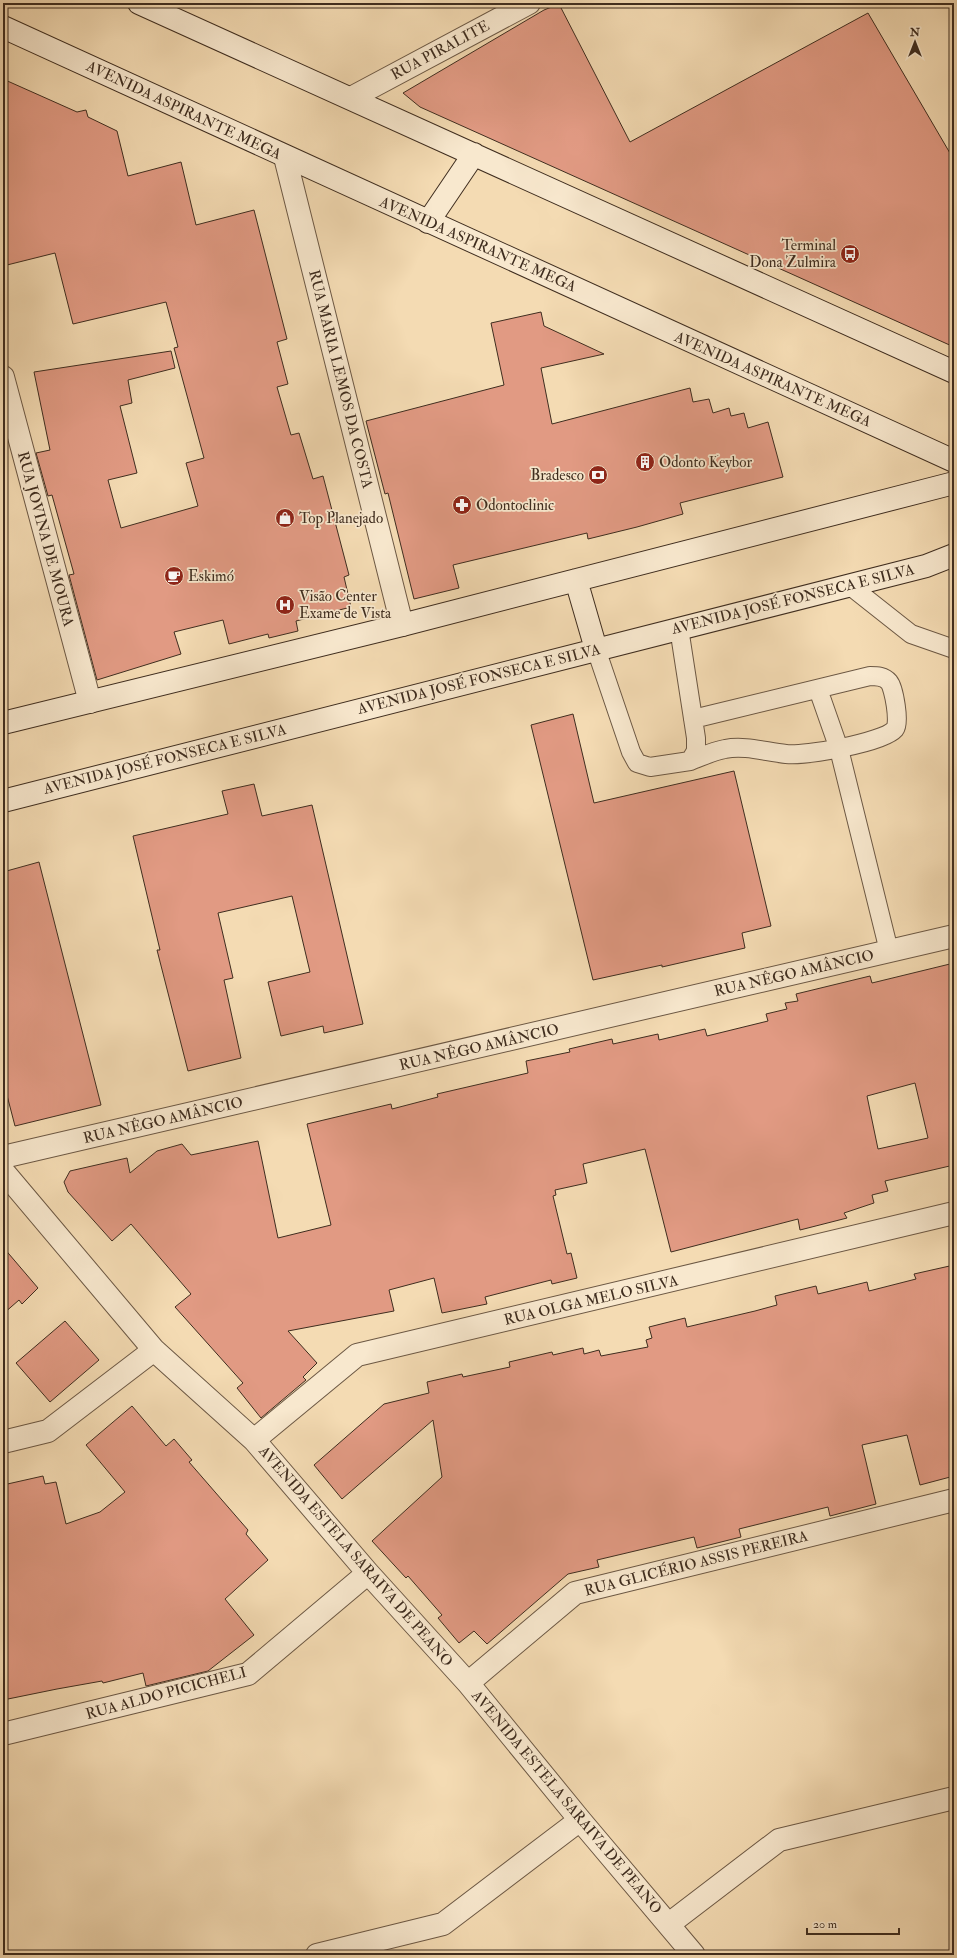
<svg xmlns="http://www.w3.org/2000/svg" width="957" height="1958" viewBox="0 0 957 1958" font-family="'IM FELL Double Pica',serif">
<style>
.building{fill:#e19a83;stroke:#3f2d1f;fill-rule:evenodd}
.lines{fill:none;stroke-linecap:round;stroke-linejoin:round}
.lane-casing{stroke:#6c5844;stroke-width:20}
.street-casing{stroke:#6c5844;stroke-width:24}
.secondary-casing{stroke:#3f2d1f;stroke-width:24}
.lane{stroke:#f8e8ce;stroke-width:18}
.street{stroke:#f8e8ce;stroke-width:22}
.secondary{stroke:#f8e8ce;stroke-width:22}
.labels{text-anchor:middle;stroke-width:3.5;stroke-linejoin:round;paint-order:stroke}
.street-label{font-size:15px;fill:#3f2d1f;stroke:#f8e8ce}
.poi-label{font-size:15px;fill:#3f2d1f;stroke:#f8e8ce;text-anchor:start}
</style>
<rect width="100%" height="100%" fill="#f4dbb3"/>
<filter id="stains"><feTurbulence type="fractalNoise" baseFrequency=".005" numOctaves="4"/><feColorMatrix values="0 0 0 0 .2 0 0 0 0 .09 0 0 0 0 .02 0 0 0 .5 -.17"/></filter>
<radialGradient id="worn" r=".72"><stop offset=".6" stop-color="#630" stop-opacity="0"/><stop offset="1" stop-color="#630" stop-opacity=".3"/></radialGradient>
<path class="building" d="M559 4 630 142 868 13 954 160V347L420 107 403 93 544 10Z
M3 79 77 112 86 110 88 117 117 131 128 176 181 162 196 225 254 210 287 339 277 342 288 384 277 387 291 435 299 433 313 479 323 476 349 575 344 577 351 607 296 621 298 631 269 638 268 634 229 644 223 620 174 632 181 654 97 680 69 575 74 574 52 495 48 496 36 453 50 450 34 372 171 351 175 368 128 380 132 403 120 406 137 473 108 480 121 528 198 506 186 463 204 458 174 348 178 347 166 302 73 324 55 253 3 266Z
M541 312 544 326 604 354 541 368 552 424 690 388 693 402 709 399 713 413 729 408 731 416 744 413 748 428 768 422 783 477 680 503 683 514 637 527 588 539 587 533 453 565 459 588 414 599 388 493 385 494 366 421 504 385 491 323Z
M573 714 594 803 734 771 771 926 742 933 745 948 662 967V965L593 980 531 725Z
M254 784 262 816 312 805 363 1024 324 1033 323 1026 281 1036 268 982 310 972 292 896 218 913 233 978 224 980 241 1058 188 1071 157 950H160L133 836 228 814 222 791Z
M39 862 101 1105 15 1126 3 1080V872Z
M954 963V1165L885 1181 888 1191 872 1195 874 1203 844 1213 847 1218 800 1230 798 1219 671 1252 645 1149 583 1164 587 1183 555 1190 556 1195 553 1196 567 1254 571 1253 577 1278 552 1284 551 1280 485 1297 487 1304 442 1313 434 1278 389 1290 394 1311 288 1331 317 1363 303 1377 306 1380 261 1418 237 1388 243 1383 175 1307 191 1294 131 1224 112 1241 68 1192 64 1182 70 1171 127 1158 130 1173 157 1151 182 1144 191 1155 258 1141 278 1238 331 1225 307 1124 391 1104 392 1109 438 1097 437 1094 528 1073 526 1061 570 1052 569 1049 612 1039 613 1044 658 1034 659 1040 705 1029 707 1036 768 1021 766 1014 787 1009 785 1003 798 1001 796 994 870 976 872 983ZM915 1083 928 1138 878 1149 867 1096Z
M3 1247 38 1288 22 1304 19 1300 3 1314Z
M954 1265V1476L920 1485 907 1435 862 1445 876 1504 830 1516 828 1507 739 1529 741 1537 697 1548 694 1537 597 1560 599 1567 568 1574 487 1644 474 1631 459 1643 438 1618 442 1615 408 1576 406 1578 372 1541 442 1477 433 1420 342 1499 314 1465 384 1404 429 1393 427 1382 462 1374 463 1377 510 1367 509 1362 552 1352 553 1355 583 1348 584 1354 599 1350 601 1356 648 1347 646 1340 652 1338 649 1327 685 1318 687 1327 755 1311 777 1305 775 1296 816 1286 818 1294 867 1282 869 1291 916 1279 914 1274Z
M65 1321 99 1360 50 1402 16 1363Z
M132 1406 166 1446 174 1439 192 1460 189 1462 248 1530 246 1534 268 1560 225 1599 254 1635 208 1671 146 1686 143 1673 103 1683 102 1681 57 1689 3 1700V1485L43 1476 45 1484 56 1482 66 1524 100 1512 125 1492 86 1445Z"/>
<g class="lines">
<g class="lane-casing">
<path id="lane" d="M849 585 911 634 954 649
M596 649 631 752 637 763 650 767 690 761 696 751V738L679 628
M818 689 839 749 889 951
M690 761C701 757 713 751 725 749 745 745 766 752 786 754 805 756 883 743 895 729 900 723 894 688 889 682 884 676 877 676 870 676L693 719"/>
</g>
<g class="street-casing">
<path id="street" d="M351 98 529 3
M285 157 402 625
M3 377 90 702
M3 1157 954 936
M3 1171 154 1350 254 1440 368 1573 468 1683 580 1820 694 1955
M254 1440 357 1355 954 1213
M3 1442 48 1431 154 1350
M468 1683 575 1593 954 1500
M3 1734 248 1674 368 1573
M669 1924 779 1840 954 1798
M317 1955 443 1924 580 1820"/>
</g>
<g class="secondary-casing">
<path id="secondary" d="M139 3 954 372
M3 27 954 461
M428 222 474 154
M576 580 596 649
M3 723 402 625 954 483
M3 801 926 566 954 555"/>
</g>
<use href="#lane" class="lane"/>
<use href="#street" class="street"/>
<use href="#secondary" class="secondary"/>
</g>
<defs>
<g id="bus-disc" transform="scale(1)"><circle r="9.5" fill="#8f2418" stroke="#f8e8ce"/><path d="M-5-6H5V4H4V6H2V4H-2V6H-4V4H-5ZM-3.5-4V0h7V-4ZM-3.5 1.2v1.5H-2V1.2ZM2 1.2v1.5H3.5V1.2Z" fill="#fff"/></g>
<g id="building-disc" transform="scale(1)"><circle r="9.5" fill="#8f2418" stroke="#f8e8ce"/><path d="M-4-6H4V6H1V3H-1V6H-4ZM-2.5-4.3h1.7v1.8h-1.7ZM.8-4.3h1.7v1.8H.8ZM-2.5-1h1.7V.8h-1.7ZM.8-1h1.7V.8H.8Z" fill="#fff"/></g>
<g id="bank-disc" transform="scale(1)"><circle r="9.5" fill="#8f2418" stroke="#f8e8ce"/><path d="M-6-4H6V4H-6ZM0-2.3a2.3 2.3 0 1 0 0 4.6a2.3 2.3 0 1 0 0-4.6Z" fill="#fff"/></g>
<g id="pharmacy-disc" transform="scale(1)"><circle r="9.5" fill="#8f2418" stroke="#f8e8ce"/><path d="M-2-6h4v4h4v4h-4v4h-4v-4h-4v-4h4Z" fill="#fff"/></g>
<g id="shop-disc" transform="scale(1)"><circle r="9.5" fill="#8f2418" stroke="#f8e8ce"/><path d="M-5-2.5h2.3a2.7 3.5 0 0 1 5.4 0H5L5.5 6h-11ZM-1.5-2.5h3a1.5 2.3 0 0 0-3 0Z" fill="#fff"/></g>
<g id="cafe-disc" transform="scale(1)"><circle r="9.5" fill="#8f2418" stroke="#f8e8ce"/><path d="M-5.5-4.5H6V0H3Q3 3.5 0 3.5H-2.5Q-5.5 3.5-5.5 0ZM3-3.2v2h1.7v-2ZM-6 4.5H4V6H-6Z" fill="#fff"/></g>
<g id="hospital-disc" transform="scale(1)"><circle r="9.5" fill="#8f2418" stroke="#f8e8ce"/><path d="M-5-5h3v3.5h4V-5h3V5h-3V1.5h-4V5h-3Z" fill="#fff"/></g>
</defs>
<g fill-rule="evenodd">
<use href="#bus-disc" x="850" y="254"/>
<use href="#building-disc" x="645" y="462"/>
<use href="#bank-disc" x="598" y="475"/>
<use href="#pharmacy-disc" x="462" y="505"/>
<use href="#shop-disc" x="285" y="518"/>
<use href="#cafe-disc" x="174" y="576"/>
<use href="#hospital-disc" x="285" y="605"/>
</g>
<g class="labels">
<g class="street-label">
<text transform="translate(440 50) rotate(-28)" y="5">RUA PIRALITE</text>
<text transform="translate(184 110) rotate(25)" y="5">AVENIDA ASPIRANTE MEGA</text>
<text transform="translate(478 244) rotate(24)" y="5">AVENIDA ASPIRANTE MEGA</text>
<text transform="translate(341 379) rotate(76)" y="5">RUA MARIA LEMOS DA COSTA</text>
<text transform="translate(773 379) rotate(24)" y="5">AVENIDA ASPIRANTE MEGA</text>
<text transform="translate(46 539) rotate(75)" y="5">RUA JOVINA DE MOURA</text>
<text transform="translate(793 599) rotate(-14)" y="5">AVENIDA JOSÉ FONSECA E SILVA</text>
<text transform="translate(479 679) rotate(-14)" y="5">AVENIDA JOSÉ FONSECA E SILVA</text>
<text transform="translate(165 759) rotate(-14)" y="5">AVENIDA JOSÉ FONSECA E SILVA</text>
<text transform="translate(794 973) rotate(-13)" y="5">RUA NÊGO AMÂNCIO</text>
<text transform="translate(479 1047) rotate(-13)" y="5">RUA NÊGO AMÂNCIO</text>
<text transform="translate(163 1120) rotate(-13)" y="5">RUA NÊGO AMÂNCIO</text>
<text transform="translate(591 1300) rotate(-13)" y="5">RUA OLGA MELO SILVA</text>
<text transform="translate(356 1556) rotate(49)" y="5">AVENIDA ESTELA SARAIVA DE PEANO</text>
<text transform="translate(696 1563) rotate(-14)" y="5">RUA GLICÉRIO ASSIS PEREIRA</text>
<text transform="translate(166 1693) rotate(-15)" y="5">RUA ALDO PICICHELI</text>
<text transform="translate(567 1802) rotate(50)" y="5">AVENIDA ESTELA SARAIVA DE PEANO</text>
</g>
<g class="poi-label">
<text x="836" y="250" text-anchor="end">Terminal<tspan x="836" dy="17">Dona Zulmira</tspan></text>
<text x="659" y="467">Odonto Keybor</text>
<text x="584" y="480" text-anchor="end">Bradesco</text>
<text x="476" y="510">Odontoclinic</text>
<text x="299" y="523">Top Planejado</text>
<text x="188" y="581">Eskimó</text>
<text x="299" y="601">Visão Center<tspan x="299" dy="17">Exame de Vista</tspan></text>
</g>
</g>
<rect width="957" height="1958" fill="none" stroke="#f4dbb3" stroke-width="16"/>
<rect x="4" y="4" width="949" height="1950" fill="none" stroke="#3f2d1f" stroke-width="2"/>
<rect x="8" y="8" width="941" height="1942" fill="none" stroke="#3f2d1f"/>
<g transform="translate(915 42)" stroke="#f8e8ce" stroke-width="3" paint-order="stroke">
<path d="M0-3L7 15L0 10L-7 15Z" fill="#3f2d1f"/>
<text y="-6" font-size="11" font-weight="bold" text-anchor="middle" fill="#3f2d1f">N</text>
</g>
<path d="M807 1928v6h92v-6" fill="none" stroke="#3f2d1f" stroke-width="2"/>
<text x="813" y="1928" font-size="12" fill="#3f2d1f" stroke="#f8e8ce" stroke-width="3" paint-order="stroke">20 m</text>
<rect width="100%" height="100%" filter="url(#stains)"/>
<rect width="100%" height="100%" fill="url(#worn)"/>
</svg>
